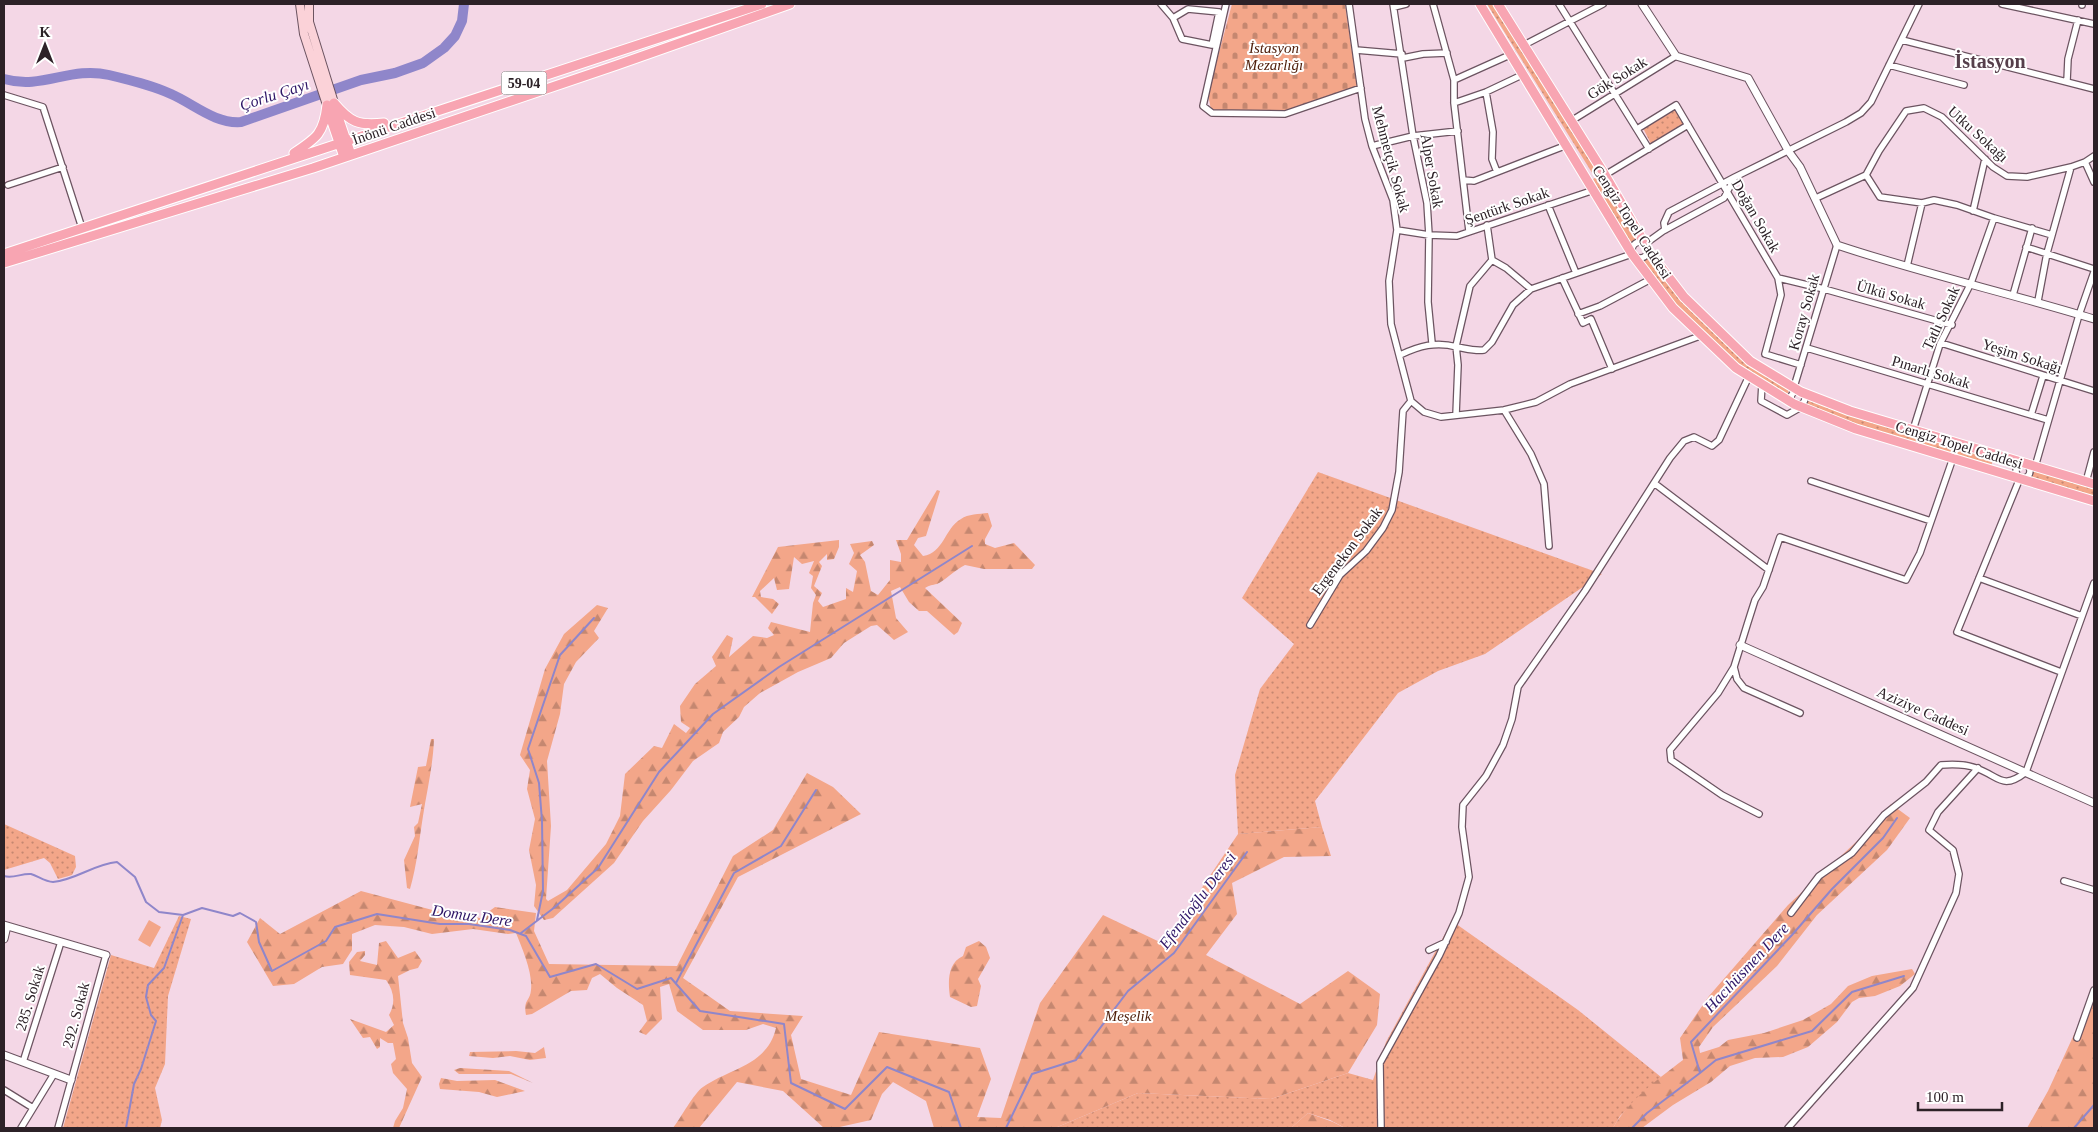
<svg xmlns="http://www.w3.org/2000/svg" width="2098" height="1132" viewBox="0 0 2098 1132" font-family="'Times New Roman',serif">
<style>
.grass{fill:url(#grass-dots)}
.forest{fill:url(#forest-firs)}
.cemetery{fill:url(#cemetery-stones)}
.garden{fill:#f3a689}
.lines{fill:none;stroke-linecap:round;stroke-linejoin:round}
.stream{stroke:#8f86ca;stroke-width:2}
.river{stroke:#8f86ca;stroke-width:10}
.minor-casing{stroke:#6c5461;stroke-width:8}
.tertiary-casing{stroke:#6c5461;stroke-width:9}
.secondary-casing{stroke:#6c5461;stroke-width:10}
.primary-casing{stroke:#fff;stroke-width:11}
.minor{stroke:#fff;stroke-width:5.5}
.tertiary{stroke:#fff;stroke-width:7}
.secondary{stroke:#fbd2d8;stroke-width:8}
.primary{stroke:#f8a5b2;stroke-width:9}
.labels{text-anchor:middle;stroke-width:4;stroke-linejoin:round;paint-order:stroke}
.shield{fill:#fff;stroke:#6b6468;stroke-width:1}
.shield-label{font-size:14px;font-weight:bold;fill:#2c2127}
.park-label{font-size:15px;font-style:italic;fill:#51210d;stroke:#fff}
.street-label{font-size:15px;fill:#2c2127;stroke:#fff}
.water-label{font-size:16px;font-style:italic;fill:#2e1667;stroke:#fff}
.district-label{font-size:20px;font-weight:bold;fill:#563f4b;stroke:#fff}
</style>
<defs>
<pattern id="grass-dots" width="8" height="8" patternUnits="userSpaceOnUse" patternTransform="scale(1.25)"><rect width="8" height="8" fill="#f3a689"/><path d="M2 2h.1M6 6h.1" fill="none" stroke="#c58770" stroke-width="1.8" stroke-linecap="round"/></pattern>
<pattern id="forest-firs" width="22" height="20" patternUnits="userSpaceOnUse" patternTransform="scale(1.25)"><rect width="22" height="20" fill="#f3a689"/><path d="M5 1l3.5 6h-7zM16 11l3.5 6h-7z" fill="#c58770"/></pattern>
<pattern id="cemetery-stones" width="16" height="16" patternUnits="userSpaceOnUse" patternTransform="scale(1.25)"><rect width="16" height="16" fill="#f3a689"/><path d="M2 7V4a2 2 0 0 1 4 0v3zM10 15v-3a2 2 0 0 1 4 0v3z" fill="#c58770"/></pattern>
</defs>
<rect width="100%" height="100%" fill="#f4d7e6"/>
<path class="grass" d="M1487 4H1497L1601 172 1594 176Z
M1672 110 1677 111 1685 123 1684 125 1651 144 1643 128Z
M1600 175 1639 240 1631 245 1593 179Z
M1649 256C1661 272 1672 288 1685 303 1715 337 1753 362 1790 389L1786 396C1746 375 1698 333 1670 299 1660 287 1652 273 1643 260Z
M1809 398 1994 458 1991 466 1839 419 1806 405Z
M2033 471 2094 489V498L2031 479Z
M1318 472 1602 574 1485 654 1438 671 1398 693 1315 801 1322 827 1238 834 1235 775 1260 689 1294 644 1242 598Z
M4 824 75 856 76 867 72 875 58 879 50 863 44 858 4 870Z
M179 916 191 919 168 996 165 1064 155 1088 162 1120 160 1128H63L111 955 154 968Z
M1452 921 1578 1010 1661 1077 1620 1116 1613 1128H1345L1330 1120 1308 1113 1291 1128H1055L1138 1093 1271 1099 1348 1073 1373 1080 1386 1042Z"/>
<path class="forest" d="M937 490 940 491 926 536 918 538 914 545 923 556C944 553 944 529 961 519 968 514 979 514 988 513L992 526 985 539V544L995 548 1014 543 1035 565 1032 569H984L965 565C956 569 943 582 937 584 932 585 930 585 925 588L962 623 958 632 954 635 927 611H919L909 602 900 587 891 591 896 618 908 632 894 640 877 625 871 626 844 643 831 658 798 672 760 693 744 707 739 717 723 732 719 743 693 761 671 790 643 821 614 863 553 918 544 920 534 906 536 885 529 850 535 819 527 789 530 770 520 755 545 669 564 634 597 605 608 608 594 631 599 638 576 662 564 684 560 714 547 761 551 826 546 899 548 901 567 890 606 844 620 816 625 774 654 746 662 748 674 724 686 733 690 728 681 722 680 706 695 684 716 666 712 657 727 635 733 638 729 657 753 636 767 638 774 635 768 628 771 622 810 632 813 603 816 595 811 588 813 576 809 573 814 561 802 564 794 557 789 589 777 590 774 578 760 591 761 597 773 599 779 604 772 614 755 597H752L778 547 839 540V547L834 559 827 560V554L819 562 822 566 814 586 822 593 818 601 823 607 846 599V588L853 592 857 571 849 564 854 553 850 544 872 541 874 545 860 555 865 562 871 591 878 595 890 580V560L901 562V554L896 540H907Z
M431 739H434C433 766 427 790 423 816 419 841 417 865 410 889L407 888 404 860 415 836 414 827 418 823 422 804 410 807 418 767 426 766Z
M807 773 833 787 861 814 738 877 683 978 730 1011 803 1016 791 1035 801 1079 851 1095 879 1032 980 1048 991 1079 977 1117 1001 1118 1040 1003 1103 915 1164 944 1238 834 1322 827 1331 856 1284 857 1232 883 1237 914 1206 955 1300 1004 1348 971 1380 994 1377 1025 1348 1073 1271 1099 1138 1093 1055 1128H934L926 1101 893 1082 882 1094 871 1120 835 1128H824L783 1091 737 1082 699 1128H673C680 1119 694 1093 703 1087 730 1068 767 1066 776 1028L763 1024 746 1030H703L677 1011 669 984 660 987 662 1019 646 1035 639 1032 647 1021 643 1005 617 988 600 974 592 978 587 990 571 991 532 1014 526 1015C523 999 530 1002 531 990 533 973 522 948 516 933L508 934 473 929 432 934 404 927 375 925 352 934V950L343 964 322 967 294 984 273 986 247 942 260 918 280 934 361 891 440 912 480 918 495 907 536 913 534 931 549 964 677 966 733 856 773 830Z
M1891 804 1910 818 1887 850 1817 915 1777 966 1713 1027 1699 1047 1700 1053 1719 1047 1728 1040 1764 1033 1803 1020 1831 1004 1848 986 1872 976 1912 969 1915 974 1900 986 1875 996 1859 998 1852 1002 1837 1022 1808 1047 1783 1057 1755 1058 1730 1066 1711 1082 1673 1105 1642 1128H1613C1629 1100 1658 1079 1683 1060L1680 1038 1709 996 1788 905 1869 830Z
M386 941 398 958 415 951 422 961 418 968 410 970 398 976 403 1023 408 1038 412 1063 422 1077 399 1128H393L395 1121 403 1108 407 1089 393 1073 391 1064 396 1059 393 1043H388L380 1038V1047L377 1049 370 1037 363 1038 350 1019 386 1032 394 1025 389 1015C396 1003 394 991 386 980L350 975 349 962 357 952 365 951V955L360 961 377 965 379 943Z
M979 941 986 947 990 958 978 979 981 986 977 1006 971 1007 950 997C948 983 947 963 963 956L966 947Z
M2094 991V1128H2027L2048 1091Z
M544 1047 546 1058 530 1060 510 1056 493 1058 469 1056 470 1052 516 1051 535 1053Z
M460 1068 509 1071 533 1083 511 1074H459L454 1070Z
M441 1078 457 1081 495 1080 525 1091 497 1097 479 1092 440 1089 439 1084Z
M1308 1113 1333 1122 1345 1128H1291Z"/>
<path class="cemetery" d="M1232 4H1345L1357 86 1284 111 1211 110 1208 94Z"/>
<path class="garden" d="M149 920 161 927 150 947 138 940Z"/>
<g class="lines">
<path class="stream" d="M4 876C13 879 22 873 31 874 38 876 45 882 53 882 76 880 94 864 117 862L135 877 146 902 159 912 183 915 202 908 233 916 240 913 256 922 259 942 272 971 326 941 335 927 377 914 440 924H469L510 930 526 936 550 977 596 964 637 989 671 978 700 1011 784 1024 791 1083 845 1109 887 1067 949 1092 961 1128
M537 920 543 891 542 821 539 783 528 749 560 655 594 618
M521 933 555 907 598 868 659 772 713 714 779 667 972 546
M676 983 734 873 781 846 816 790
M1700 1073 1716 1060 1812 1031 1852 992 1904 976
M126 1128 134 1084 141 1069 156 1021 151 1015 146 997 148 985 164 968 183 915
M1006 1128 1032 1074 1076 1060 1128 991 1174 953 1247 852
M1632 1128 1647 1113 1700 1073 1691 1042 1792 935 1832 889 1883 838 1897 818
M2074 1128 2094 1105"/>
<path class="river" d="M4 79C43 90 70 66 109 75 130 80 151 85 171 94 194 104 215 124 241 122L361 80 395 73 423 63 444 48 455 36 462 21 464 4"/>
<g class="minor-casing">
<path id="minor" d="M1161 4 1173 18 1182 39 1212 45 1219 12 1188 9 1173 18
M1226 4 1203 106 1212 113 1285 114 1361 88
M1349 4 1365 119 1372 146 1393 200 1397 230 1389 281 1391 324 1411 401 1424 412 1441 417 1504 410 1536 402 1570 384 1700 336
M1393 4 1413 136 1427 203 1429 235 1428 302 1432 343
M1433 4 1454 80V103L1469 231
M1559 4 1649 149
M2002 4 2094 24
M2082 5V4
M1394 7 1406 4
M1902 40 2094 89
M1524 45 1603 4
M1356 50 1402 54
M1403 58 1423 54 1447 53
M1889 65 1964 85
M1454 80 1512 54
M2067 81 2068 59 2078 20
M1486 92 1493 132 1492 159 1497 172
M4 95 43 107 82 228
M1454 103 1486 92 1524 74
M1571 121 1676 56
M1637 129 1676 105 1778 278 1824 289 1952 325
M1372 146 1413 136 1458 131
M2085 162 2094 156
M1605 175 1688 125
M1866 175 1879 151 1906 111 1924 108 1942 117 1993 167 2007 176 2027 177 2071 167 2085 162 2094 182
M1866 175 1880 197 1922 203 1934 200 1957 205 1994 218 2052 235
M1463 180 1474 181 1567 145
M8 185 63 167
M1816 198 1866 175
M1548 205 1576 273
M1973 211 1985 159
M1397 230 1429 235 1457 236 1594 190
M1665 230 1664 223 1669 212 1735 177
M1632 250a8 8 0 1 1 16 0a8 8 0 1 1-16 0Z
M1645 244 1663 231 1724 198 1735 177 1846 122 1861 113 1871 102 1919 4
M2026 247 2094 269
M1492 260 1506 268 1531 289
M1907 266 1922 203
M1562 278 1583 323 1591 319 1612 369
M1778 278 1781 295 1765 354 1801 365
M2013 295 2032 228
M2038 301 2047 253 2071 167
M1578 314 1600 306 1651 279
M1941 343 2094 391
M1807 348 2048 420
M1400 355C1419 346 1436 341 1457 347 1468 349 1474 351 1484 350L1492 342 1513 305 1531 289 1632 254
M1762 384 1761 401 1787 415 1801 407
M1794 387 1837 245
M1791 398a7 7 0 1 1 14 0a7 7 0 1 1-14 0Z
M1504 410 1531 454 1544 484 1549 546
M1456 415 1458 365 1456 346 1470 286 1492 260 1487 225
M2031 415 2043 376
M1913 430 1940 344 1971 283 1994 218
M2016 471a7 7 0 1 1 14 0a7 7 0 1 1-14 0Z
M2035 467 2079 315 2094 272
M2020 478 1957 632 2061 672
M1811 481 1931 521
M2086 482 2094 452
M1654 483 1769 570
M1979 578 2082 616
M1310 625 1340 575 1366 551 1383 528 1392 510 1399 472 1403 411 1411 401
M1734 667 1718 693 1670 750 1671 760 1722 795 1759 814
M1800 713 1744 688 1737 679 1734 667 1748 622 1755 600 1763 587 1780 537 1906 580 1920 553 1953 458
M2064 881 2094 890
M1791 913 1819 876 1852 853 1884 815 1926 782 1941 765C1953 764 1965 764 1976 768 1999 776 2002 791 2026 772L2094 583
M1429 950 1446 942
M2077 1038 2094 990
M23 1062 61 942
M4 1090 33 1108
M21 1128 54 1074
M58 1128 106 955
M1381 1128 1380 1063 1439 956 1459 913 1469 877 1462 827 1463 805 1486 776 1503 745 1512 719 1518 687 1585 591 1670 458 1684 441 1694 437 1712 446 1719 440 1749 376
M1788 1128 1913 988 1956 893 1959 874 1953 850 1929 830 1938 812 1978 768"/>
</g>
<g class="tertiary-casing">
<path id="tertiary" d="M1642 4 1676 56 1748 78 1789 152 1800 167 1837 245C1921 273 2009 293 2094 319
M1740 645 2094 803
M4 925 106 955
M4 939 7 926
M4 1055 71 1080"/>
</g>
<g class="secondary-casing">
<path id="secondary" d="M300 4 304 34 327 105
M309 4V22L334 103"/>
</g>
<g class="primary-casing">
<path id="primary" d="M1480 4 1632 254 1673 308 1736 368 1794 404 1856 429 2094 501
M1498 4 1605 175 1645 244
M334 103C350 122 358 126 384 123
M335 108 351 155
M328 110 344 157
M294 153C317 138 324 133 327 105
M1647 249 1684 297 1750 361 1801 392 1850 411 2094 484
M4 254 762 4
M4 263 313 168 617 65 790 4"/>
</g>
<use href="#minor" class="minor"/>
<use href="#tertiary" class="tertiary"/>
<use href="#secondary" class="secondary"/>
<use href="#primary" class="primary"/>
</g>
<g class="labels">
<rect class="shield" x="501.5" y="71.5" width="45" height="23" rx="4"/>
<g class="shield-label">
<text x="524" y="88">59-04</text>
</g>
<g class="park-label">
<text x="1274" y="53">İstasyon<tspan x="1274" dy="17">Mezarlığı</tspan></text>
<text x="1128" y="1021">Meşelik</text>
</g>
<g class="street-label">
<text transform="translate(1617 78) rotate(-32)" y="5">Gök Sokak</text>
<text transform="translate(394 126) rotate(-19)" y="5">İnönü Caddesi</text>
<text transform="translate(1978 134) rotate(42)" y="5">Utku Sokağı</text>
<text transform="translate(1391 159) rotate(75)" y="5">Mehmetçik Sokak</text>
<text transform="translate(1432 171) rotate(80)" y="5">Alper Sokak</text>
<text transform="translate(1507 206) rotate(-19)" y="5">Şentürk Sokak</text>
<text transform="translate(1756 216) rotate(60)" y="5">Doğan Sokak</text>
<text transform="translate(1632 222) rotate(57)" y="5">Cengiz Topel Caddesi</text>
<text transform="translate(1891 295) rotate(16)" y="5">Ülkü Sokak</text>
<text transform="translate(1804 312) rotate(-74)" y="5">Koray Sokak</text>
<text transform="translate(1941 318) rotate(-65)" y="5">Tatlı Sokak</text>
<text transform="translate(2022 356) rotate(18)" y="5">Yeşim Sokağı</text>
<text transform="translate(1931 372) rotate(17)" y="5">Pınarlı Sokak</text>
<text transform="translate(1959 445) rotate(17)" y="5">Cengiz Topel Caddesi</text>
<text transform="translate(1347 551) rotate(-53)" y="5">Ergenekon Sokak</text>
<text transform="translate(1923 711) rotate(24)" y="5">Aziziye Caddesi</text>
<text transform="translate(30 998) rotate(-73)" y="5">285. Sokak</text>
<text transform="translate(76 1015) rotate(-75)" y="5">292. Sokak</text>
</g>
<g class="water-label">
<text transform="translate(274 94) rotate(-18)" y="6">Çorlu Çayı</text>
<text transform="translate(1197 900) rotate(-53)" y="6">Efendioğlu Deresi</text>
<text transform="translate(472 915) rotate(8)" y="6">Domuz Dere</text>
<text transform="translate(1746 967) rotate(-47)" y="6">Hacıhüsmen Dere</text>
</g>
<g class="district-label">
<text x="1990" y="68">İstasyon</text>
</g>
</g>
<rect width="2098" height="1132" fill="none" stroke="#2c2127" stroke-width="10"/>
<g transform="translate(45 45)" stroke="#ffffff" stroke-width="4" paint-order="stroke">
<path d="M0-4L9 19L0 12L-9 19Z" fill="#2c2127"/>
<text y="-8" font-size="14" font-weight="bold" text-anchor="middle" fill="#2c2127">K</text>
</g>
<path d="M1918 1102v8h84v-8" fill="none" stroke="#2c2127" stroke-width="2.5"/>
<text x="1926" y="1102" font-size="15" fill="#2c2127" stroke="#ffffff" stroke-width="4" paint-order="stroke">100 m</text>
</svg>
